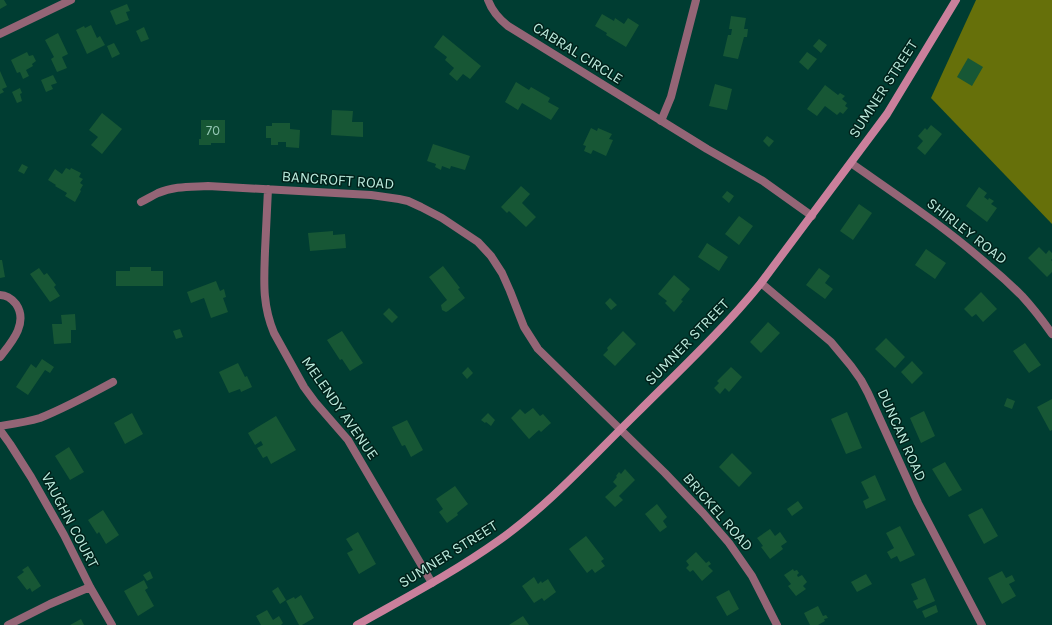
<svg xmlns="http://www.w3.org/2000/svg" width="1052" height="625" viewBox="0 0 1052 625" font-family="Karla,sans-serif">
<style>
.forest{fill:#66700a}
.building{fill:#175735}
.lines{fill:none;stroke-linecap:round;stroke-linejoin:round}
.street{stroke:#946576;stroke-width:8}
.secondary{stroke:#ca809c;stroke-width:8}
.labels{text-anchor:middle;stroke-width:3;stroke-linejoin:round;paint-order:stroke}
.number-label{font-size:13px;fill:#92c5b2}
.street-label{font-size:15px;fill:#bbeadc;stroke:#00211a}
</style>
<rect width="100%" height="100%" fill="#003d32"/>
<path class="forest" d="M976 0H1052V224L931 98Z"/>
<path class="building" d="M0 0H4L7 5 0 9Z
M127 4 130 11 126 12 129 20 116 25 110 11Z
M602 14 614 21 615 18 624 24 628 18 639 25 626 47 606 35 607 33 595 26Z
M731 16 746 18 744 29H748L747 37H744L738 59 723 56 728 35H731L732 29H729Z
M91 25 97 38 100 36 105 45 87 54 76 30 84 26 85 28Z
M144 27 149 39 141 42 136 31Z
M58 33 68 54 62 57 67 68 57 72 51 59 54 57 45 40Z
M443 35 481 66 470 79 463 74 457 81 449 74 454 68 445 60 447 57 434 47Z
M819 39 827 45 821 53 813 46Z
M114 43 120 54 112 58 107 46Z
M27 52 29 56 33 55 36 61 32 64 33 66 26 70 29 76 23 79 20 72 17 73 11 60Z
M807 52 817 59 808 70 799 62Z
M968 58 983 67 972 86 957 77Z
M0 71 7 87 2 89 4 92 0 94Z
M53 75 57 83 51 85 53 89 46 92 41 80Z
M516 82 529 90 531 87 550 98 548 102 559 108 551 120 522 103 518 110 505 102Z
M715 84 732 89 727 110 709 106Z
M825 85 838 95 840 93 845 96 842 99 847 103 845 106 848 108 843 114 840 112 837 115 825 106 817 116 807 109Z
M20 88 22 93 20 94 22 101 17 103 12 92Z
M332 110 353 111 352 122H363V137L331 135Z
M102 113 122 129 102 154 91 145 98 137 89 130Z
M201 120H225V143H211V145H199V139H201Z
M272 123H290V129L300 130 299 148 286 147V142H278V145H271V138H266V126H272Z
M931 125 942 134 925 155 917 148 923 141 918 136 925 128 927 130Z
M591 128 597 131 598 128 612 134 609 139 613 140 606 156 593 150 591 154 584 151 586 146 583 145Z
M767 136 774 141 769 147 763 141Z
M433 144 470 156 465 170 451 166 450 169 442 166 441 170 435 167 436 164 427 161Z
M22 164 28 167 24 174 18 171Z
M66 168 70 170 71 168 81 173 79 177 83 179 80 183 83 185 80 190 81 191 75 202 65 196 67 193 55 186 56 185 48 180 55 169 62 174Z
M521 186 530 194 522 203 536 217 526 227 509 211 507 213 501 207Z
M979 187 987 193 984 197 988 200 989 198 994 201 991 204 997 208 987 222 966 206Z
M727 191 734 196 729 203 722 197Z
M859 204 872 213 853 240 840 231Z
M739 216 753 226 739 245 725 234Z
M333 231V235L345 234 346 248 310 251 308 233Z
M707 243 728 257 719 271 698 257Z
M1039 247 1046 254 1049 250 1052 253V259L1051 260 1052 261V272L1047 277 1028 258Z
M926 249 946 263 935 279 915 265Z
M0 260H2L5 277 0 278Z
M443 266 460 288 458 289 465 298 448 311 446 312 442 310 441 305 447 300 429 277Z
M130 267H151V271H163V286H116V271H130Z
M39 268 44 275 47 273 56 285 54 287 60 296 50 302 30 274Z
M819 268 830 276 825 283 833 289 825 299 806 285Z
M674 275 690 289 681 300 683 301 674 312 665 303 667 301 658 294Z
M216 281 220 291 224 289 226 297 223 298 228 312 211 318 204 298 191 303 187 292Z
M981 292 997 309 983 322 976 314 972 317 964 309Z
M610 298 617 305 611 310 605 303Z
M389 308 398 317 392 323 383 314Z
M75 314 76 330H71V343L54 344 52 324H62L61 315Z
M768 322 780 333 761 353 750 342Z
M180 329 183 337 176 339 173 331Z
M342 331 363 363 350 371 342 359 340 360 327 340Z
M623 331 636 344 615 366 603 355 608 350 607 348Z
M886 338 905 357 895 368 875 349Z
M1025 343 1041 365 1029 373 1013 351Z
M42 359 54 367 50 373 45 370 28 395 16 387 31 364 36 368Z
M912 361 923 373 912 384 901 372Z
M238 363 245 377 247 376 252 387 241 392 240 389 229 393 219 372Z
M468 367 473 373 467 379 462 373Z
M731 367 742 377 729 392 725 388 720 394 714 388 719 383 717 381Z
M1007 398 1015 401 1012 409 1004 406Z
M1052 399V430L1050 431 1037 407Z
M533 408 540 416 543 414 551 423 541 432 539 430 529 439 511 418 520 409 525 414Z
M924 411 935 436 921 443 910 418Z
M847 412 862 448 846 454 831 419Z
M132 413 143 434 125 444 114 423Z
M488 413 495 420 491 426 486 422 485 423 481 420Z
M276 416 296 450 271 464 267 456 263 458 257 448 263 445 261 441 255 445 248 433Z
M407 420 423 450 411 457 405 445 402 446 392 427Z
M69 447 84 472 70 480 55 456Z
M732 453 752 473 739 487 719 467Z
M945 462 962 490 949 497 932 469Z
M625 469 635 480 619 496 623 500 615 507 605 497 617 486 613 482 617 477 616 476 619 472 621 474Z
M875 475 886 500 866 509 863 501 869 498 861 482Z
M455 486 468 504 457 513 458 515 447 523 439 512 443 509 436 499Z
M798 501 803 508 792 516 787 509Z
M657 504 667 517 663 521 667 527 660 532 645 514Z
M982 508 998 536 984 544 968 515Z
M103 510 119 535 106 544 99 532 97 534 88 520Z
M900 526 915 555 900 562 897 556 891 559 887 552 894 548 886 533Z
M770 529 775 536 780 532 787 542 781 546 783 549 770 559 761 547 763 546 757 538Z
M358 532 376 564 359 574 347 553 353 550 346 539Z
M586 536 604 559 601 561 605 566 595 573 592 569 587 573 569 549Z
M696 552 706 563 709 561 711 564 708 566 713 571 702 581 693 570 690 572 686 568 689 565 686 561Z
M28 566 41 586 32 592 30 588 27 590 17 577 24 572 22 570Z
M793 569 794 571 797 570 799 573 797 575 798 577 802 575 807 582 803 586 806 589 796 596 788 586 791 584 784 575Z
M150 571 153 578 147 581 143 575Z
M1002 571 1006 578 1012 575 1015 581 1009 584 1016 596 1002 604 988 578Z
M866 574 872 584 857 592 851 582Z
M534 577 538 584 541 581 542 583 548 579 556 592 544 601 542 598 534 603 522 586Z
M925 578 935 601 917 609 913 601 918 599 911 584Z
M144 580 148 588 145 590 154 606 138 616 124 591Z
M278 587 286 600 280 604 272 591Z
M729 590 739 609 727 616 716 597Z
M301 595 314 618 302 625H299L286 601 294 597 295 599Z
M936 605 938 612 925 618 922 611Z
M818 606 823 616 826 615 828 618 824 619 825 621 818 625H810L804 613Z
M267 610 273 620 279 616 283 623 281 625H261L256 616Z
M523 616 529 625H509Z
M81 619 84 625H70Z"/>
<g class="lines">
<path class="street" d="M488 0C492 11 499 19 508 26L707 149 763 181 812 216
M0 34 71 0
M661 121 671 97 696 0
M851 163C898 196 945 227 988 265 1000 275 1011 285 1022 296 1033 308 1043 321 1052 334
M268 189C267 210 266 230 265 251 264 281 262 304 274 333L304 387 315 402 348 440 432 583
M141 202C147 199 152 196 158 193 174 186 191 187 208 186L371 195 399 199 408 201 421 207 442 218 478 242 491 256 502 273 510 291 524 327 538 349 665 473 703 513 729 543 752 576 777 625
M761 283 831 342 851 366 861 380 868 393 918 503 982 625
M0 295C6 295 12 299 16 304 29 323 11 343 0 357
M0 426C13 424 27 422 40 418 65 408 89 395 113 382
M0 430 10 444 31 477 64 535 90 587 112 625
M8 625 50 604 90 587"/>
<path class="secondary" d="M357 625C405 598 453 573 498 541 549 505 591 458 636 414 678 372 723 330 761 283L887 114 956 0"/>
</g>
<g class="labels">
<g class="number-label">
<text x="213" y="135">70</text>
</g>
<g class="street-label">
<text transform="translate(578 53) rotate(32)" y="5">CABRAL CIRCLE</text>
<text transform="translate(883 89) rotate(-57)" y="5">SUMNER STREET</text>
<text transform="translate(338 180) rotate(4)" y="5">BANCROFT ROAD</text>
<text transform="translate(967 231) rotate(38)" y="5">SHIRLEY ROAD</text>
<text transform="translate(687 342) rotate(-46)" y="5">SUMNER STREET</text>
<text transform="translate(340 408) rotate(55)" y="5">MELENDY AVENUE</text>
<text transform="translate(902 435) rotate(66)" y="5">DUNCAN ROAD</text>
<text transform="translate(718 512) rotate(49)" y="5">BRICKEL ROAD</text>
<text transform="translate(70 520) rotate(62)" y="5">VAUGHN COURT</text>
<text transform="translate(448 554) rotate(-32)" y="5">SUMNER STREET</text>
</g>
</g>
</svg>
